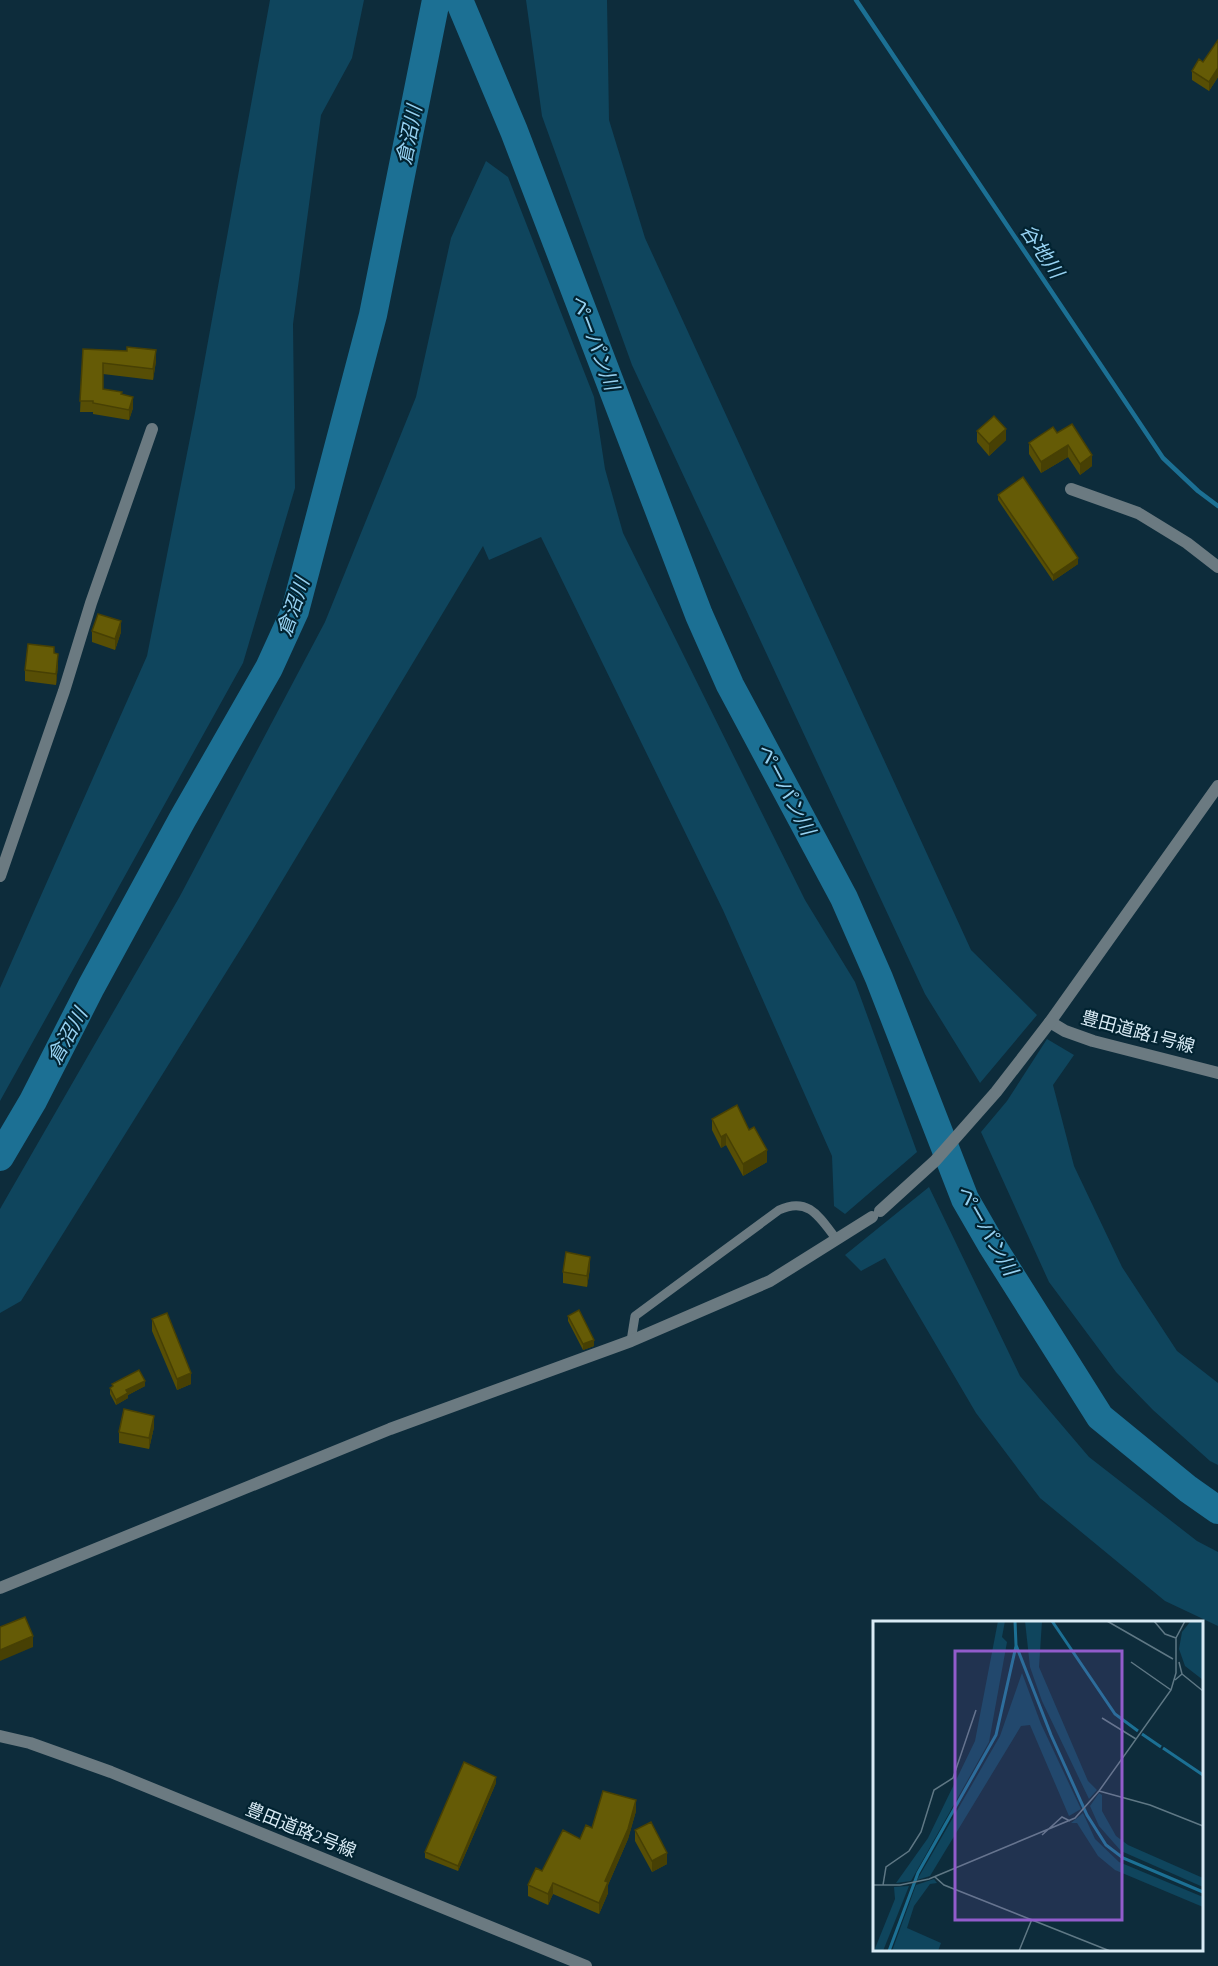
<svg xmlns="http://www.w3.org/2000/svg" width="1218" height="1966" viewBox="0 0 1218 1966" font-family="'Times New Roman','Noto Sans JP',serif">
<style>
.green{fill:#0f455d}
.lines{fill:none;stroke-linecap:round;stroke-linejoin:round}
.stream{stroke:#1c7094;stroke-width:4.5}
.river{stroke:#1c7094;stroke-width:28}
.service{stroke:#6b7a81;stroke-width:9}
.minor{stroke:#6b7a81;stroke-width:12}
.tertiary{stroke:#6b7a81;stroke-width:12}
.wall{fill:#574e05}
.shaded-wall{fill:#474004}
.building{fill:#655b06;stroke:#474004;stroke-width:1.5}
.labels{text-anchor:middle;stroke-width:4.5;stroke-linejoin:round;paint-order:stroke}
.street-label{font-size:18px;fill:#d9ebf5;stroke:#022331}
.water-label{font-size:20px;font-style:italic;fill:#97d2f2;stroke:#022331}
.inset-river{fill:none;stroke:#1c7094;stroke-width:3}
.inset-road{fill:none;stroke:#5f7885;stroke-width:1.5}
.view{fill:#925ccc;fill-opacity:0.15;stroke:#925ccc;stroke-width:3}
.inset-edge{fill:none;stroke:#d9ebf5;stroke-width:3}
</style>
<rect width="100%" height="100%" fill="#0d2c3b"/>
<path class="green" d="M270 0H364L352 58 321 115 293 324 295 488 243 663 0 1101V988L147 656 195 413Z
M526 0H607L609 120 645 238 971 950 1037 1015 980 1083 925 994 632 365 542 116Z
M486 161 508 177 594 397 605 469 623 533 805 900 855 982 917 1152 845 1214 834 1206 832 1156 723 910 541 537 489 560 483 546 255 926 21 1301 0 1313V1209L180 896 325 622 416 397 451 238Z
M1047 1039 1074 1055 1053 1085 1074 1166 1122 1267 1177 1351 1218 1383V1465L1210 1461 1153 1410 1116 1372 1049 1282 981 1132 1007 1101Z
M929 1187 1020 1376 1089 1457 1197 1541 1218 1552V1626L1165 1601 1040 1498 976 1413 885 1258 861 1271 845 1255Z"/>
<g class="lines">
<path class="stream" d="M856 0 1163 458 1198 491 1218 506"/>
<path class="river" d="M459 0 514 131 699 615 730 685 844 898 879 978 965 1199 991 1244 1100 1417 1188 1489 1218 1510
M0 1157 33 1101 91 987 182 820 269 668 295 611 373 315 436 0"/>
<path class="service" d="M631 1341 635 1316 779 1210C809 1196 820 1218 837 1240"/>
<path class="minor" d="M1071 489 1138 513 1187 543 1218 567
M0 876 64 691 91 603 152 429
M1050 1022 1065 1031 1093 1041 1218 1073"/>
<path class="tertiary" d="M880 1211 935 1161 996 1092 1050 1022 1218 786
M0 1588 390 1429 631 1341 770 1281 872 1217
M0 1736 30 1743 111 1772 586 1966"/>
</g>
<path class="wall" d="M1218 40V77L1209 91 1192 80V71L1203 62Z
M83 349 127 351 156 361 153 380 103 374V389L122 394 133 408 129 420 93 414V412H80Z
M977 431 1006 440 989 456 977 442Z
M1057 433 1092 466 1080 475 1068 457 1041 473 1029 454V443Z
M998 495 1078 564 1053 581 998 500Z
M92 631 121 632 115 650 92 642Z
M54 653 58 665 56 685 25 681V670Z
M712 1119 749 1130 767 1162 743 1176 726 1145 721 1148 712 1130Z
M590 1268 587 1287 563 1283V1272Z
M568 1316 594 1346 583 1350 568 1321Z
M152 1319 191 1384 177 1390 152 1331Z
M112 1384 145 1386 128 1395V1398L116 1405 110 1394V1388L112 1387Z
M154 1427 149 1449 119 1443V1432Z
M496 1783 458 1871 425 1858V1852Z
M636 1811 628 1839 608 1885V1893L599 1914 553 1894 548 1905 528 1896V1885L542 1871 592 1828Z
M635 1830 667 1864 652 1872 635 1841Z"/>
<path class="shaded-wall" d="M1218 68V77L1209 91V82Z
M156 350V361L153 380V369Z
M133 397V408L129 420V410Z
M1006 429V440L989 456V444Z
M1068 445V457L1041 473V462Z
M1092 455V466L1080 475V464Z
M1078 558V564L1053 581V575Z
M121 621V632L115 650V639Z
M58 654V665L56 685V674Z
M726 1134V1145L721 1148V1137Z
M767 1150V1162L743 1176V1164Z
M590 1257V1268L587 1287V1276Z
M594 1340V1346L583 1350V1344Z
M191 1373V1384L177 1390V1379Z
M145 1381V1386L128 1395V1398L116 1405V1400L126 1390Z
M154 1416V1427L149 1449V1438Z
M33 1636V1647L0 1661V1650Z
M496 1777V1783L458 1871V1866Z
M636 1800V1811L628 1839 608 1885V1893L599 1914V1903L605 1881Z
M667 1853V1864L652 1872V1861Z
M553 1883V1894L548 1905V1894Z"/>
<path class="building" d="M1218 40V68L1209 82 1192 71 1199 59 1203 62Z
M127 347 156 350 153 369 103 363V389L122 392 121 394 133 397 129 410 93 403V401H80L83 349 127 351Z
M994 416 1006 429 989 444 977 431Z
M1072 424 1092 455 1080 464 1068 445 1041 462 1029 443 1053 427 1057 433Z
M1023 477 1078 558 1053 575 998 495Z
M98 614 121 621 115 639 92 631Z
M28 644 54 647V653L58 654 56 674 25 670Z
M737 1105 749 1130 754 1127 767 1150 743 1164 726 1134 721 1137 712 1119Z
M566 1252 590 1257 587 1276 563 1272Z
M579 1310 594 1340 583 1344 568 1316Z
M167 1313 191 1373 177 1379 152 1319Z
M139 1370 145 1381 126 1390 128 1393 116 1400 110 1388 113 1386 112 1384Z
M124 1409 154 1416 149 1438 119 1432Z
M25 1617 33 1636 0 1650V1627Z
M464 1762 496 1777 458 1866 425 1852Z
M603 1791 636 1800 628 1829 605 1881 608 1882 599 1903 553 1883 548 1894 528 1885 536 1868 542 1871 563 1830 580 1839 586 1825 592 1828Z
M651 1822 667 1853 652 1861 635 1830Z"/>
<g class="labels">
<g class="street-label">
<text transform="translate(1138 1032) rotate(15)" y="6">豊田道路1号線</text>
<text transform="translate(301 1830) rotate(22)" y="6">豊田道路2号線</text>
</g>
<g class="water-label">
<text transform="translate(409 135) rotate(-79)" y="7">倉沼川</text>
<text transform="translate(1042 251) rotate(56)" y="7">谷地川</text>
<text transform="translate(595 342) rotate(69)" y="7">ペーパン川</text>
<text transform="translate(293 607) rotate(-71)" y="7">倉沼川</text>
<text transform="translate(786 789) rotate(62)" y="7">ペーパン川</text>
<text transform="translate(67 1036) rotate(-61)" y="7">倉沼川</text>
<text transform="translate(987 1230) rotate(60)" y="7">ペーパン川</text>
</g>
</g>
<g transform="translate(873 1621)">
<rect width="330" height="330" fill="#0d2c3b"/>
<path d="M125 0H132L129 16 134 21 116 121 38 260 23 262 55 217 102 120ZM152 0H169L166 46 215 160 224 169 216 178 169 80 157 46ZM327 0 330 3V59L312 45 306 28 309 11 317 1ZM149 52 168 103 208 188 196 195 157 104 148 105 57 255 44 259 127 115ZM226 172 229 174V190L243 215 255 224 330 257V266L248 230 226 205 217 185ZM210 192 222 218 246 241 330 276V286L242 249 225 235 204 202H198ZM61 258 64 262 57 263 41 285 34 307 68 322 65 330H19L43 264ZM36 265 10 330H1L22 278 21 266Z" fill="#0f455d"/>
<path class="inset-river" d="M142 0 143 24 178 114 214 194 233 224 250 237 330 271M179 0 242 93 265 110M269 113 288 126M290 127 330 154M16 330 45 252 123 114 143 25"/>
<path class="inset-road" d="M234 0 300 38M281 0 292 13 303 17M258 41 298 69M309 53 330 70M302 59 309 53 306 41M229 97 263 118M226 170 277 184 330 205M169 214 189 196 197 200M62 256 71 264 237 330M0 264H27L56 258 202 197 226 170 298 69 303 52V17L312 0M10 264 13 246 36 230 48 211 61 169 80 157 103 89M146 330 159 298"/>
<path class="view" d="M82 30H249V299H82Z"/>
<rect width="330" height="330" class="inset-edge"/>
</g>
</svg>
